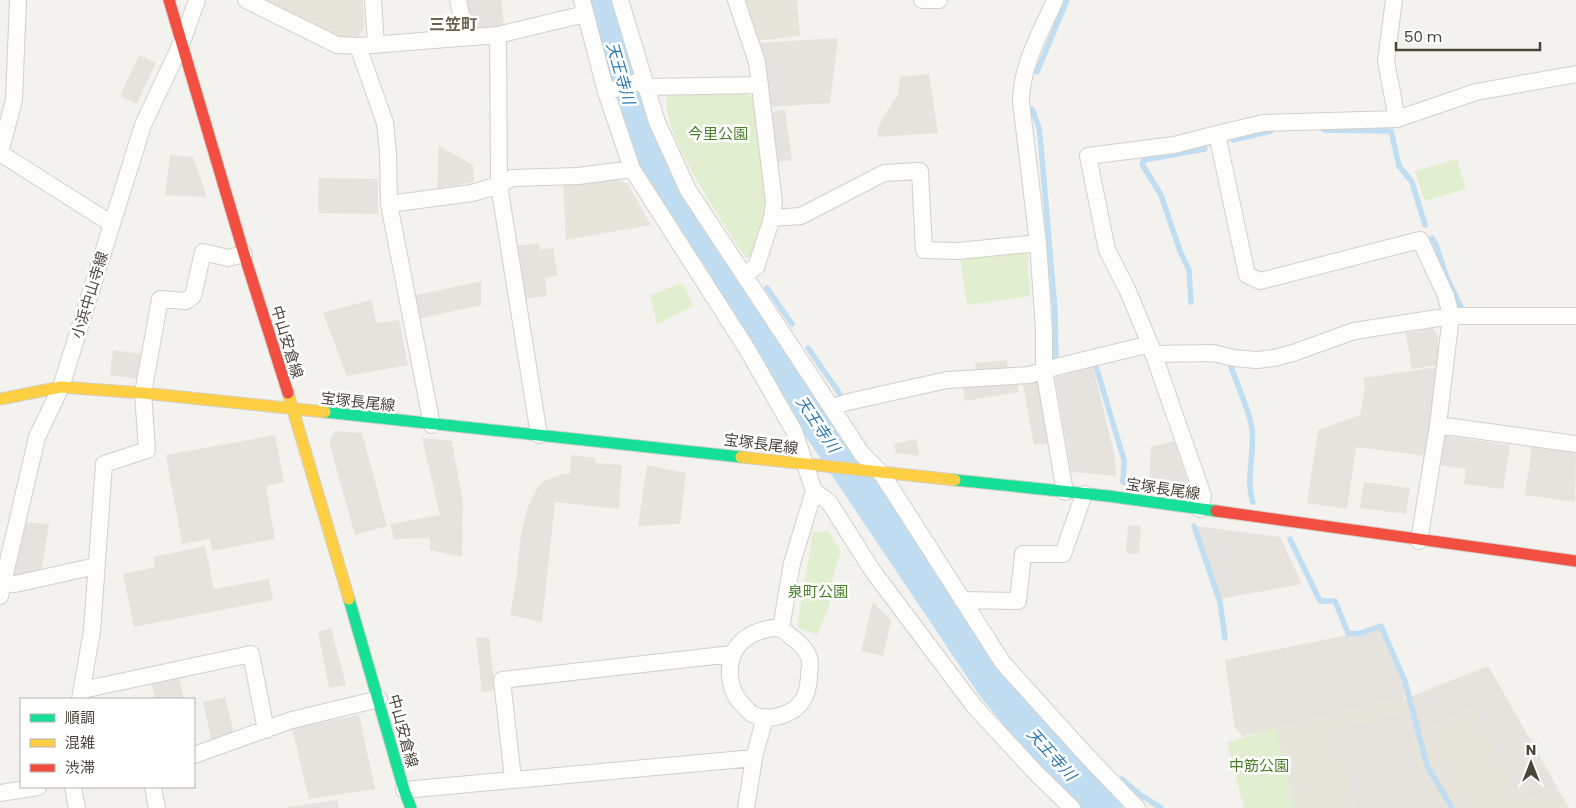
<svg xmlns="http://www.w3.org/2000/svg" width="1576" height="808" viewBox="0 0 1576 808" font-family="Poppins,'Noto Sans JP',sans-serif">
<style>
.residential{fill:#e7e4dc}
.industrial{fill:#e6e2de}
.green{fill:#e1eecf}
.parking{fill:#e6e3df}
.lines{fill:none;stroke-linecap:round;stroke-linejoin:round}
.stream{stroke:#c0ddf1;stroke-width:5.5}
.river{stroke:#c0ddf1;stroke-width:35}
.street-casing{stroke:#d2d0cb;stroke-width:18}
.fast-casing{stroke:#d3cfc5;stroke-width:13}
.slow-casing{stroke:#d3cfc5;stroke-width:13}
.jam-casing{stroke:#d3cfc5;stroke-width:13}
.street{stroke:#fdfdfc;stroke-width:16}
.fast{stroke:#16e098;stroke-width:11}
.slow{stroke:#ffcf43;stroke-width:11}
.jam{stroke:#f24e42;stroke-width:11}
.labels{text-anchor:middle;stroke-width:5;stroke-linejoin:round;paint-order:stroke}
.park-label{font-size:15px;fill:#4a7f2a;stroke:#fff}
.street-label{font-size:15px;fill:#4b4439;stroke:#fff}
.neighbourhood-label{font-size:16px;font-weight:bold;fill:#6e6250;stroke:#fff}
.water-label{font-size:16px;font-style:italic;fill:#2e7ab2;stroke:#fff}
</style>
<rect width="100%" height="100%" fill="#f4f2ee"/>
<path class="residential" d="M264 0H363L364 28 357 39H340Z
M744 0H797L800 36 756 41Z
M618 180 628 184 651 225 566 240 563 181Z
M1380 628 1408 694 1403 696 1405 699 1488 666 1569 808H1294L1275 729 1243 736 1235 727 1225 660 1349 635H1357Z"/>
<path class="industrial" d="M1196 526 1280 537 1302 584 1220 599Z"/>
<path class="green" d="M747 94 753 98 766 205 754 256 746 258C725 225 659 132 667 95Z
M1457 159 1466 189 1424 201 1415 171Z
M1027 248 1030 296 967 305 960 258Z
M682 283 693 306 657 324 650 295Z
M828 531 841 551 831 584 837 586 817 635 797 627 813 532Z
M1275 728 1294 808H1244L1227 742Z"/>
<path class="parking" d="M465 0H501L504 26 478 31 470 24Z
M838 38 830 103 770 107 757 43Z
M139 55 156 63 137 104 120 96Z
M929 74 938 133 877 137 879 125 898 94 900 77Z
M785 110 792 160 778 162 771 112Z
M439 146 473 165 474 182 437 189Z
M170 155 193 157 207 197 165 195Z
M319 178 378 179V214L318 213Z
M539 243 540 250 553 248 558 276 545 278 547 296 524 299 516 246Z
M481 281V305L418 319 413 296Z
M371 300 377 323 399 320 408 365 347 376 323 313Z
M1433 328 1438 337V365L1412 369 1406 333Z
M113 350 142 354 138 379 110 375Z
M1007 360 1008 371 976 374 975 363Z
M1093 367 1115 457 1116 476 1071 472 1055 377Z
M1438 367 1426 456 1356 447 1347 509 1307 503 1318 430 1360 415 1365 388 1363 378Z
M1039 379 1050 443 1034 445 1022 381Z
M1002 381H1017L1019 392 965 401 963 388Z
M335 431 362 433 387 526 355 535 329 442Z
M275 435 284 482 266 486 275 539 212 551 210 539 182 544 166 455Z
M1444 436 1510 445 1503 489 1464 484 1466 469 1440 465Z
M422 438 452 441 463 504 462 557 430 550V538L394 539 390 524 440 515Z
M916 439 920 456 896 453 894 444Z
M1174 441 1189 485 1184 490 1149 486 1151 447Z
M1532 446 1576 452 1575 502 1525 495Z
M571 455 595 458V463L622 465 619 509 555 502 542 622 510 615 515 589 521 534 527 509 537 488 544 481 563 474H570Z
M647 465 686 473 680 524 638 526Z
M1364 482 1410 488 1406 514 1360 508Z
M26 522 49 524 41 575 18 580 11 574Z
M1128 525 1141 526 1139 554 1126 553Z
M205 546 214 589 269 579 273 600 134 627 123 574 155 567 153 557Z
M873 602 891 621 883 656 861 651Z
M331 628 346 685 329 688 318 632Z
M1380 628 1408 694 1243 736 1235 727 1225 660 1349 635H1357Z
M489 637 495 690 482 692 476 638Z
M1488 666 1556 785 1519 802 1472 708 1413 735 1420 768 1444 808H1355L1334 731 1407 711 1405 699Z
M179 676 184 699H155L151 682Z
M225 697 235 738 212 742 203 702Z
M359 715 375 789 309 799 292 728Z
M337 800 339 808H282Z"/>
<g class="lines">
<path class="stream" d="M1037 72 1067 0
M1032 109 1039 128 1041 146 1055 311 1056 364
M1324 130 1391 131 1399 166 1412 182 1425 225
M1233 140 1271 131
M1432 238 1436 245 1447 278 1461 307
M767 288 792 324
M1191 302 1189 270 1180 251 1161 195 1142 164 1144 160 1205 149
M808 348 840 394
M1092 363H1095L1124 460 1123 482 1183 492
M1231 367C1237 384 1250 412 1252 429 1255 453 1245 479 1253 502
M1194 526 1220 602 1225 638
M1290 539 1319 599 1321 601H1335L1348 633 1358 634 1381 626 1405 681 1427 766 1452 808
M1122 779 1139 794 1161 808"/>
<path class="river" d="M601 0 633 115 660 188 995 687 1060 765 1105 808"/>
<g class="street-casing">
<path id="street" d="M246 0 337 45 358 46 498 35 585 14
M373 0 376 45
M458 0 466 38
M582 0 606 92 632 169 747 349 794 431 814 491 829 502 872 570 974 706 1036 773 1072 808
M620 0 657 122 688 190 862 454 881 473 891 488 1003 663 1087 756 1137 808
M736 0 757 62 774 202 772 218 756 267 744 275
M922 0H939
M1055 0C1041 32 1021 66 1021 102L1038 243 1044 330V370L1065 492
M1394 0 1386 61 1397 119 1263 123 1217 134 1247 275 1260 281 1420 240 1446 296 1451 316 1438 425 1576 444
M498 35 499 185 539 435
M358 46 385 123 388 153 389 204 432 425
M645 87 760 85
M606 92 643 80
M1397 119 1476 92 1576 74
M0 153 14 100 18 0
M0 153 112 224
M389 204 472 193 499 185 512 178 578 176 632 169
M772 218 801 216 884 173 920 171 924 250 958 251 1038 243
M1153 354 1213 353 1234 358 1257 360 1274 358 1293 353 1354 331 1451 316H1576
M833 407 848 402 947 380 1030 375 1044 370 1150 344
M1200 509 1203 496 1150 344 1127 289 1107 250 1088 156 1174 145 1217 134
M1419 541 1438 425
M3 583 15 584 96 566
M0 596 37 437 61 387 143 125 182 42 197 0
M962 600 1018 601 1023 554H1063L1084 494
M773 628C782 628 786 632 793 638 798 642 805 648 808 655 811 660 810 668 809 674 809 681 808 689 805 696 797 714 770 723 752 714 749 712 746 708 744 706 735 698 731 688 730 676 728 646 747 632 773 628Z
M781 628 792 563 814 491
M82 690 251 654 266 730
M80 699 92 631 104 464 147 450 143 393 160 299 186 301 193 296 203 252 228 258 244 254
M194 755 292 720 379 699
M513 779 502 680 732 654
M73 787 77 808
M153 787 157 808
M404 790 754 758
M0 793 38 787
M746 808 754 758 765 717"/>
</g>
<g class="fast-casing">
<path id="fast" d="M325 412 741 457
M955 480 1108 496 1216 511
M349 599 404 790 411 808"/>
</g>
<g class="slow-casing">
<path id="slow" d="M288 393 349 599
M0 399 61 387 143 393 325 412
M741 457 955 480"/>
</g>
<g class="jam-casing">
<path id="jam" d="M169 0 244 254 288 393
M1216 511 1576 561"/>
</g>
<use href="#street" class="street"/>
<use href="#fast" class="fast"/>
<use href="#slow" class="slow"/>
<use href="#jam" class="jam"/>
</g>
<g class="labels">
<g class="park-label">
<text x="718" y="139">今里公園</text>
<text x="818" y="597">泉町公園</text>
<text x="1259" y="771">中筋公園</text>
</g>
<g class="street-label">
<text transform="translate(90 295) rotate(-73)" y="5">小浜中山寺線</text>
<text transform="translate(287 342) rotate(73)" y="5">中山安倉線</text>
<text transform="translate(358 402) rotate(6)" y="5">宝塚長尾線</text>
<text transform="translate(761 444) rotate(7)" y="5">宝塚長尾線</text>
<text transform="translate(1163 489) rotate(8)" y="5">宝塚長尾線</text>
<text transform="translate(403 731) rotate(75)" y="5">中山安倉線</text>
</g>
<g class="neighbourhood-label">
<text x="453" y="30">三笠町</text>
</g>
<g class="water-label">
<text transform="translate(621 73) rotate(74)" y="6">天王寺川</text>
<text transform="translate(818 424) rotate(56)" y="6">天王寺川</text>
<text transform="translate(1052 754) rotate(48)" y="6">天王寺川</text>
</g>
</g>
<rect x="20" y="698" width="175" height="90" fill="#ffffff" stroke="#b7b4b0"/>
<rect x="30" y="714" width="25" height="8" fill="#16e098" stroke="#b7b4b0"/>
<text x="65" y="723" font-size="15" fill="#4b4439">順調</text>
<rect x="30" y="739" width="25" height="8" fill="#ffcf43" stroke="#b7b4b0"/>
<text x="65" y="748" font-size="15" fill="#4b4439">混雑</text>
<rect x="30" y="764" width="25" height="8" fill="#f24e42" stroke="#b7b4b0"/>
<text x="65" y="773" font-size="15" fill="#4b4439">渋滞</text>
<g transform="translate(1531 763)" stroke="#ffffff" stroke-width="4" paint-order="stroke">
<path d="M0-4L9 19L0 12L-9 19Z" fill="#4b4439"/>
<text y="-8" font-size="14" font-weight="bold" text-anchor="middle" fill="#4b4439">N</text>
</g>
<path d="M1396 42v8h144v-8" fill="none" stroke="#4b4439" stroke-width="2.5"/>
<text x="1404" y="42" font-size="15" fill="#4b4439" stroke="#ffffff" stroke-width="4" paint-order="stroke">50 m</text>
</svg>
